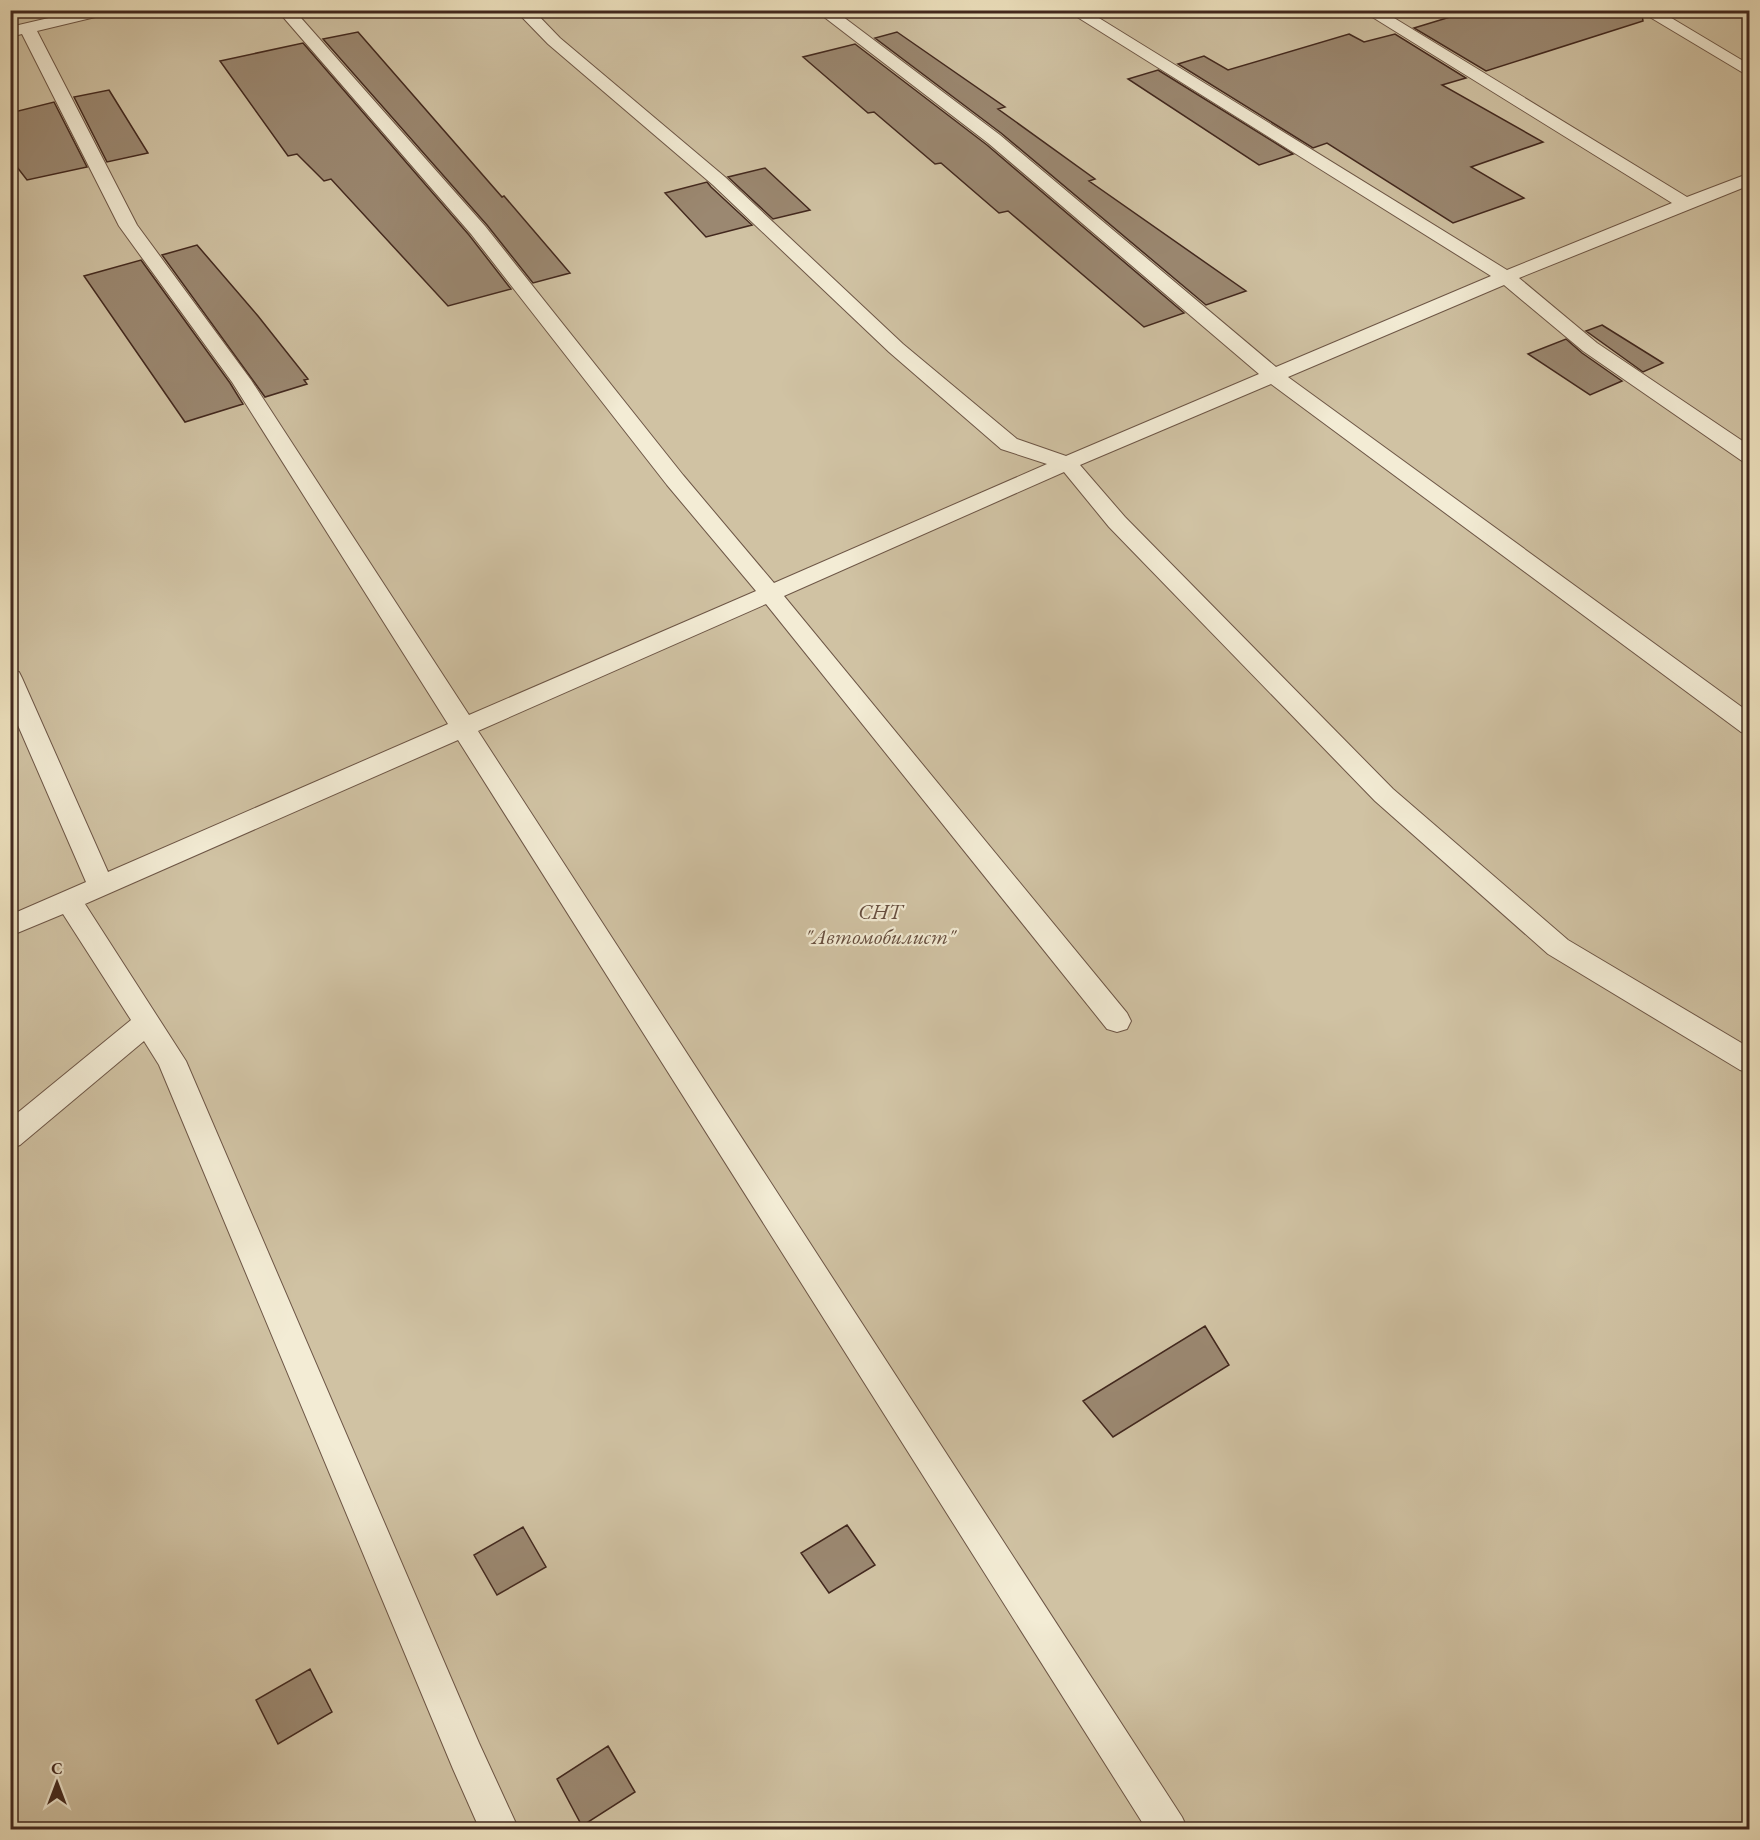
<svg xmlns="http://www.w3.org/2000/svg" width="1760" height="1840" viewBox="0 0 1760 1840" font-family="'EB Garamond',serif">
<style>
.green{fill:#d0c2a3;stroke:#897560;stroke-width:1.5}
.building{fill:#9b8871;stroke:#42281e;stroke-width:1.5}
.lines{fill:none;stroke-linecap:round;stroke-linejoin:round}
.lane-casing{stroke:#6d5646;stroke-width:2}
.lane{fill:#f3ecd5;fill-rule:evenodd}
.labels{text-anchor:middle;stroke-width:4.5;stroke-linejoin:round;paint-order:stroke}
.park-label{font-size:22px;font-style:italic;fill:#664e3f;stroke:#f3ecd5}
</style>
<rect width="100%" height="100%" fill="#ede1be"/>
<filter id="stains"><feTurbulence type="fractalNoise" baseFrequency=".00333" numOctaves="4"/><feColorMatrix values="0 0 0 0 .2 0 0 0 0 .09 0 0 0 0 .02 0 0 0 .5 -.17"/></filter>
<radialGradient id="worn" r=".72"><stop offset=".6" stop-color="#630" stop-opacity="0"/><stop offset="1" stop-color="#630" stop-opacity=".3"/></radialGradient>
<path class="green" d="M42 10 1749 11V1829H11L10 18Z"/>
<path class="building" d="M1473 10H1636L1642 15 1643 21 1486 71 1414 28Z
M358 32 502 197 504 196 570 273 533 283 487 225 323 39Z
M897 32 1005 107 998 109 1095 179 1089 181 1246 291 1206 305 1001 133 875 38Z
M1349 34 1364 42 1395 34 1466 78 1442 85 1543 142 1471 167 1524 198 1453 223 1327 143 1313 148 1178 64 1204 56 1228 70Z
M303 43 469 235 511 289 448 306 331 179 324 181 297 154 288 156 220 61Z
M855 44 987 145 1184 313 1144 327 1008 211 999 213 941 163 935 164 874 112 868 113 803 57Z
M1158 70 1293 154 1259 165 1128 79Z
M109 90 148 153 107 162 74 97Z
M54 102 87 167 27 180 10 158V113Z
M765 168 810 210 773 219 728 177Z
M707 182 711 187 752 225 706 237 665 193Z
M197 245 258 316 308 379 304 380 307 384 265 397 162 255Z
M141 260 230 383 243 404 185 422 84 276Z
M1602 325 1663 363 1643 372 1586 331Z
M1566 339 1582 353 1622 381 1590 395 1528 354Z
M1205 1326 1229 1365 1113 1437 1083 1401Z
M847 1525 875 1565 829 1593 801 1553Z
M523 1527 546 1567 497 1595 474 1555Z
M310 1669 332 1712 278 1744 256 1700Z
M608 1746 635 1792 582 1826 557 1779Z"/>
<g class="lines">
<g class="lane-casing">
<path id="lane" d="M83 10H114L112 13 37 31 137 225 251 380 469 715 756 591 667 485 471 234 277 10H294L485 226 683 475 774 583 1047 464 1001 449 889 352 713 185 548 44 515 10H533L560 38 725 177 903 344 1017 439 1066 456 1259 374 988 143 815 10H834L1000 135 1276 367 1491 276 1066 10H1086L1507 270 1672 203 1361 10H1381L1687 197 1750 173V185L1519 278 1597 343 1750 446V462L1742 461 1583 351 1504 285 1288 377 1750 713V734L1741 732 1271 384 1080 465 1125 517 1393 789 1568 940 1750 1048V1073L1740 1070 1548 954 1375 801 1109 527 1064 472 784 596 1127 1013 1131 1021 1127 1029 1117 1032 1107 1029 766 604 478 731 1182 1817 1188 1830H1147L458 740 85 904 186 1061 479 1743 519 1830H480L453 1769 159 1065 144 1041 20 1145 10 1149V1119L131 1020 63 914 10 936V915L86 882 10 707V670L19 672 22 678 108 872 448 724 232 382 119 226 22 34 10 37V27Z
M1638 10H1658L1750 65V77Z"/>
</g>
<use href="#lane" class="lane"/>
</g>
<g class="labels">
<g class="park-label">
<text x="880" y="919">СНТ<tspan x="880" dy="25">"Автомобилист"</tspan></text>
</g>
</g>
<rect width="1760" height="1840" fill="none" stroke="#ede1be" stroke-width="36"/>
<rect x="12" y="12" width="1736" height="1816" fill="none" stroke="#42281e" stroke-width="3"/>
<rect x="18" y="18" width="1724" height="1804" fill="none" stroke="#42281e" stroke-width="1.5"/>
<g transform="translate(57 1783)" stroke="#f3ecd5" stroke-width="4.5" paint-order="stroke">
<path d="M0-4.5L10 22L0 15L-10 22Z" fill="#42281e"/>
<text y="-9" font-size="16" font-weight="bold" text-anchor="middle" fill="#42281e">С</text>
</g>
<rect width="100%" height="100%" filter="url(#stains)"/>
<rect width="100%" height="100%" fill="url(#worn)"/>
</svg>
